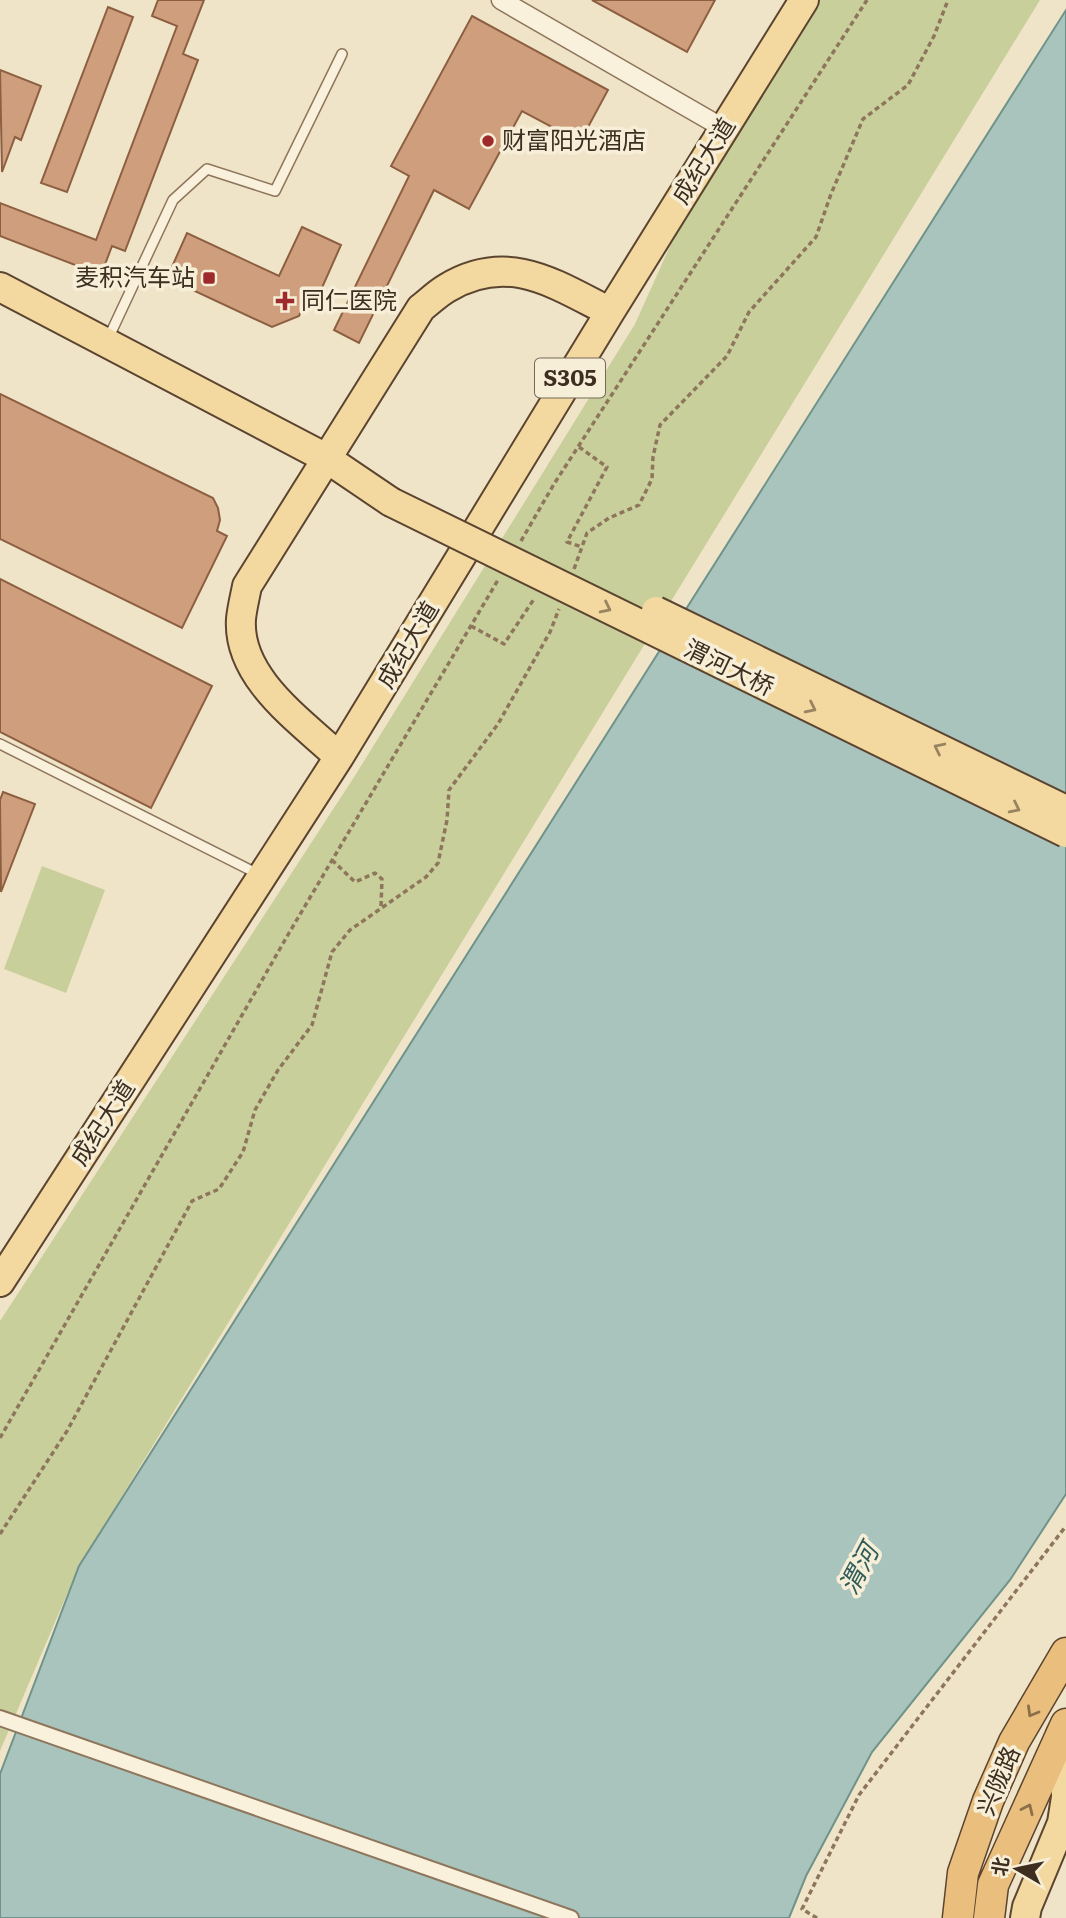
<svg xmlns="http://www.w3.org/2000/svg" width="1066" height="1918" viewBox="0 0 1066 1918" font-family="Literata,'Noto Sans SC',serif">
<style>
.green{fill:#c9cf9b}
.water{fill:#a9c4bc;stroke:#6f938a;stroke-width:2}
.building{fill:#cf9f7d;stroke:#8d5f41;stroke-width:2}
.lines{fill:none;stroke-linecap:round;stroke-linejoin:round}
.service-casing{stroke:#8d765c;stroke-width:12}
.pedestrian-casing{stroke:#8d765c;stroke-width:18}
.minor-casing{stroke:#8d765c;stroke-width:21}
.primary-casing{stroke:#5b4430;stroke-width:32}
.trunk-casing{stroke:#5b4430;stroke-width:33}
.path{stroke:#8d765c;stroke-width:3.5;stroke-dasharray:5 3.5;stroke-linecap:butt}
.service{stroke:#faf1dc;stroke-width:9}
.pedestrian{stroke:#faf1dc;stroke-width:14}
.minor{stroke:#faf1dc;stroke-width:18}
.primary{stroke:#f3d9a0;stroke-width:28}
.trunk{stroke:#eabe7c;stroke-width:30}
.primary-bridge-casing{stroke:#5b4430;stroke-width:32;stroke-linecap:butt}
.primary-bridge{stroke:#f3d9a0;stroke-width:28}
.oneway{stroke:#988460}
.oneway2{stroke:#8b6f49}
.poi-dot{fill:#9e2a2b;stroke:#f7eed8;stroke-width:2.5}
.labels{text-anchor:middle;stroke-width:7;stroke-linejoin:round;paint-order:stroke}
.shield{fill:#f7eed8;stroke:#756857;stroke-width:2}
.shield-label{font-size:23px;font-weight:bold;fill:#3d2e20}
.poi-label{font-size:24px;fill:#3d2e20;stroke:#f7eed8;text-anchor:start}
.street-label{font-size:24px;fill:#3d2e20;stroke:#f7eed8}
.water-label{font-size:26px;font-style:italic;fill:#2f5d5a;stroke:#f7eed8}
</style>
<rect width="100%" height="100%" fill="#f0e4c8"/>
<path class="green" d="M801 0H1040L79 1566 0 1751V1321L356 774 635 324 723 128Z
M42 866 105 890 66 993 4 969Z"/>
<path class="water" d="M1066 10V1494L1010 1580 872 1752 806 1876 789 1918H0V1774L79 1566Z"/>
<path class="building" d="M158 0H204L183 54 198 60 125 251 112 246 101 275 0 236V203L96 240 177 26 152 16Z
M592 0H715L687 52Z
M108 7 133 17 67 192 41 183Z
M472 16 608 90 580 142 522 111 469 209 434 190 359 343 334 330 409 176 391 166Z
M0 70 41 86 21 140 15 137 2 172Z
M302 227 341 245 317 299 308 295 299 316 272 327 167 278 187 233 279 276Z
M0 394 213 498 218 508 220 520 217 531 227 536 182 628 0 539Z
M0 579 212 686 151 808 0 732Z
M3 792 35 804 1 892 0 800Z"/>
<g class="lines">
<g class="service-casing">
<path id="service" d="M107 341 173 200 207 169 275 191 342 54
M0 744 258 874"/>
</g>
<g class="pedestrian-casing">
<path id="pedestrian" d="M0 1718 571 1918"/>
</g>
<g class="minor-casing">
<path id="minor" d="M501 0 723 128"/>
</g>
<g class="primary-casing">
<path id="primary" d="M0 287 326 458 391 502
M339 757C301 721 237 678 241 619 242 608 245 597 247 586L421 308C429 302 438 293 447 288 508 251 555 284 610 312
M0 1282 339 757 610 312 804 0
M1061 1734 1066 1795
M1025 1918 1027 1907 1062 1823 1066 1797"/>
</g>
<g class="trunk-casing">
<path id="trunk" d="M958 1918 963 1873 988 1801 1014 1742 1066 1653
M989 1918 993 1885 1066 1724"/>
</g>
<path class="path" d="M579 447 607 467 567 542 582 547
M521 541 554 484 867 0
M574 569 587 533 609 518 639 505 652 479 653 457 660 425 727 356 749 312 816 237 831 194 863 119 908 85 934 36 948 0
M471 626 504 644 534 599
M332 860 355 882 375 873 382 879 381 906
M0 1438 289 933 498 580
M0 1534 67 1431 192 1201 219 1189 243 1152 255 1110 278 1070 312 1025 332 952 350 930 426 877 438 863 447 820 449 790 498 724 550 632 559 609
M817 1918 802 1909 859 1795 1066 1526"/>
<use href="#service" class="service"/>
<use href="#pedestrian" class="pedestrian"/>
<use href="#minor" class="minor"/>
<use href="#primary" class="primary"/>
<use href="#trunk" class="trunk"/>
<g class="primary-bridge-casing">
<path id="primary-bridge" d="M391 502 1066 833
M656 611 1066 810"/>
</g>
<use href="#primary-bridge" class="primary-bridge"/>
</g>
<defs><path id="oneway-chevron" d="M-2-3.5L2.5 0L-2 3.5" fill="none" stroke-width="1.6" stroke-linecap="round" stroke-linejoin="round" transform="scale(1.75)"/></defs>
<g class="oneway">
<use href="#oneway-chevron" transform="translate(606 608) rotate(26)"/>
<use href="#oneway-chevron" transform="translate(811 708) rotate(26)"/>
<use href="#oneway-chevron" transform="translate(939 748) rotate(-154)"/>
<use href="#oneway-chevron" transform="translate(1015 808) rotate(26)"/>
</g>
<g class="oneway2">
<use href="#oneway-chevron" transform="translate(1032 1712) rotate(120)"/>
<use href="#oneway-chevron" transform="translate(1028 1809) rotate(-65)"/>
</g>
<g class="poi-dot">
<circle cx="488" cy="141" r="7"/>
<rect x="202" y="271" width="14" height="14" rx="3.5"/>
<path d="M281.5 290.5h7v7h7v7h-7v7h-7v-7h-7v-7h7z"/>
</g>
<g class="labels">
<rect class="shield" x="535" y="358.5" width="70" height="39" rx="5"/>
<g class="shield-label">
<text x="570" y="386">S305</text>
</g>
<g class="poi-label">
<text x="502" y="149">财富阳光酒店</text>
<text x="195" y="286" text-anchor="end">麦积汽车站</text>
<text x="301" y="309">同仁医院</text>
</g>
<g class="street-label">
<text transform="translate(704 161) rotate(-58)" y="8">成纪大道</text>
<text transform="translate(408 645) rotate(-59)" y="8">成纪大道</text>
<text transform="translate(729 668) rotate(26)" y="8">渭河大桥</text>
<text transform="translate(103 1123) rotate(-57)" y="8">成纪大道</text>
<text transform="translate(999 1781) rotate(-67)" y="8">兴陇路</text>
</g>
<g class="water-label">
<text transform="translate(859 1569) rotate(-62)" y="9">渭河</text>
</g>
</g>
<g transform="translate(1017 1869) rotate(279)" stroke="#f7eed8" stroke-width="5" paint-order="stroke">
<path d="M0-5L12 26L0 18L-12 26Z" fill="#3d2e20"/>
<text y="-10" font-size="19" font-weight="bold" text-anchor="middle" fill="#3d2e20">北</text>
</g>
</svg>
